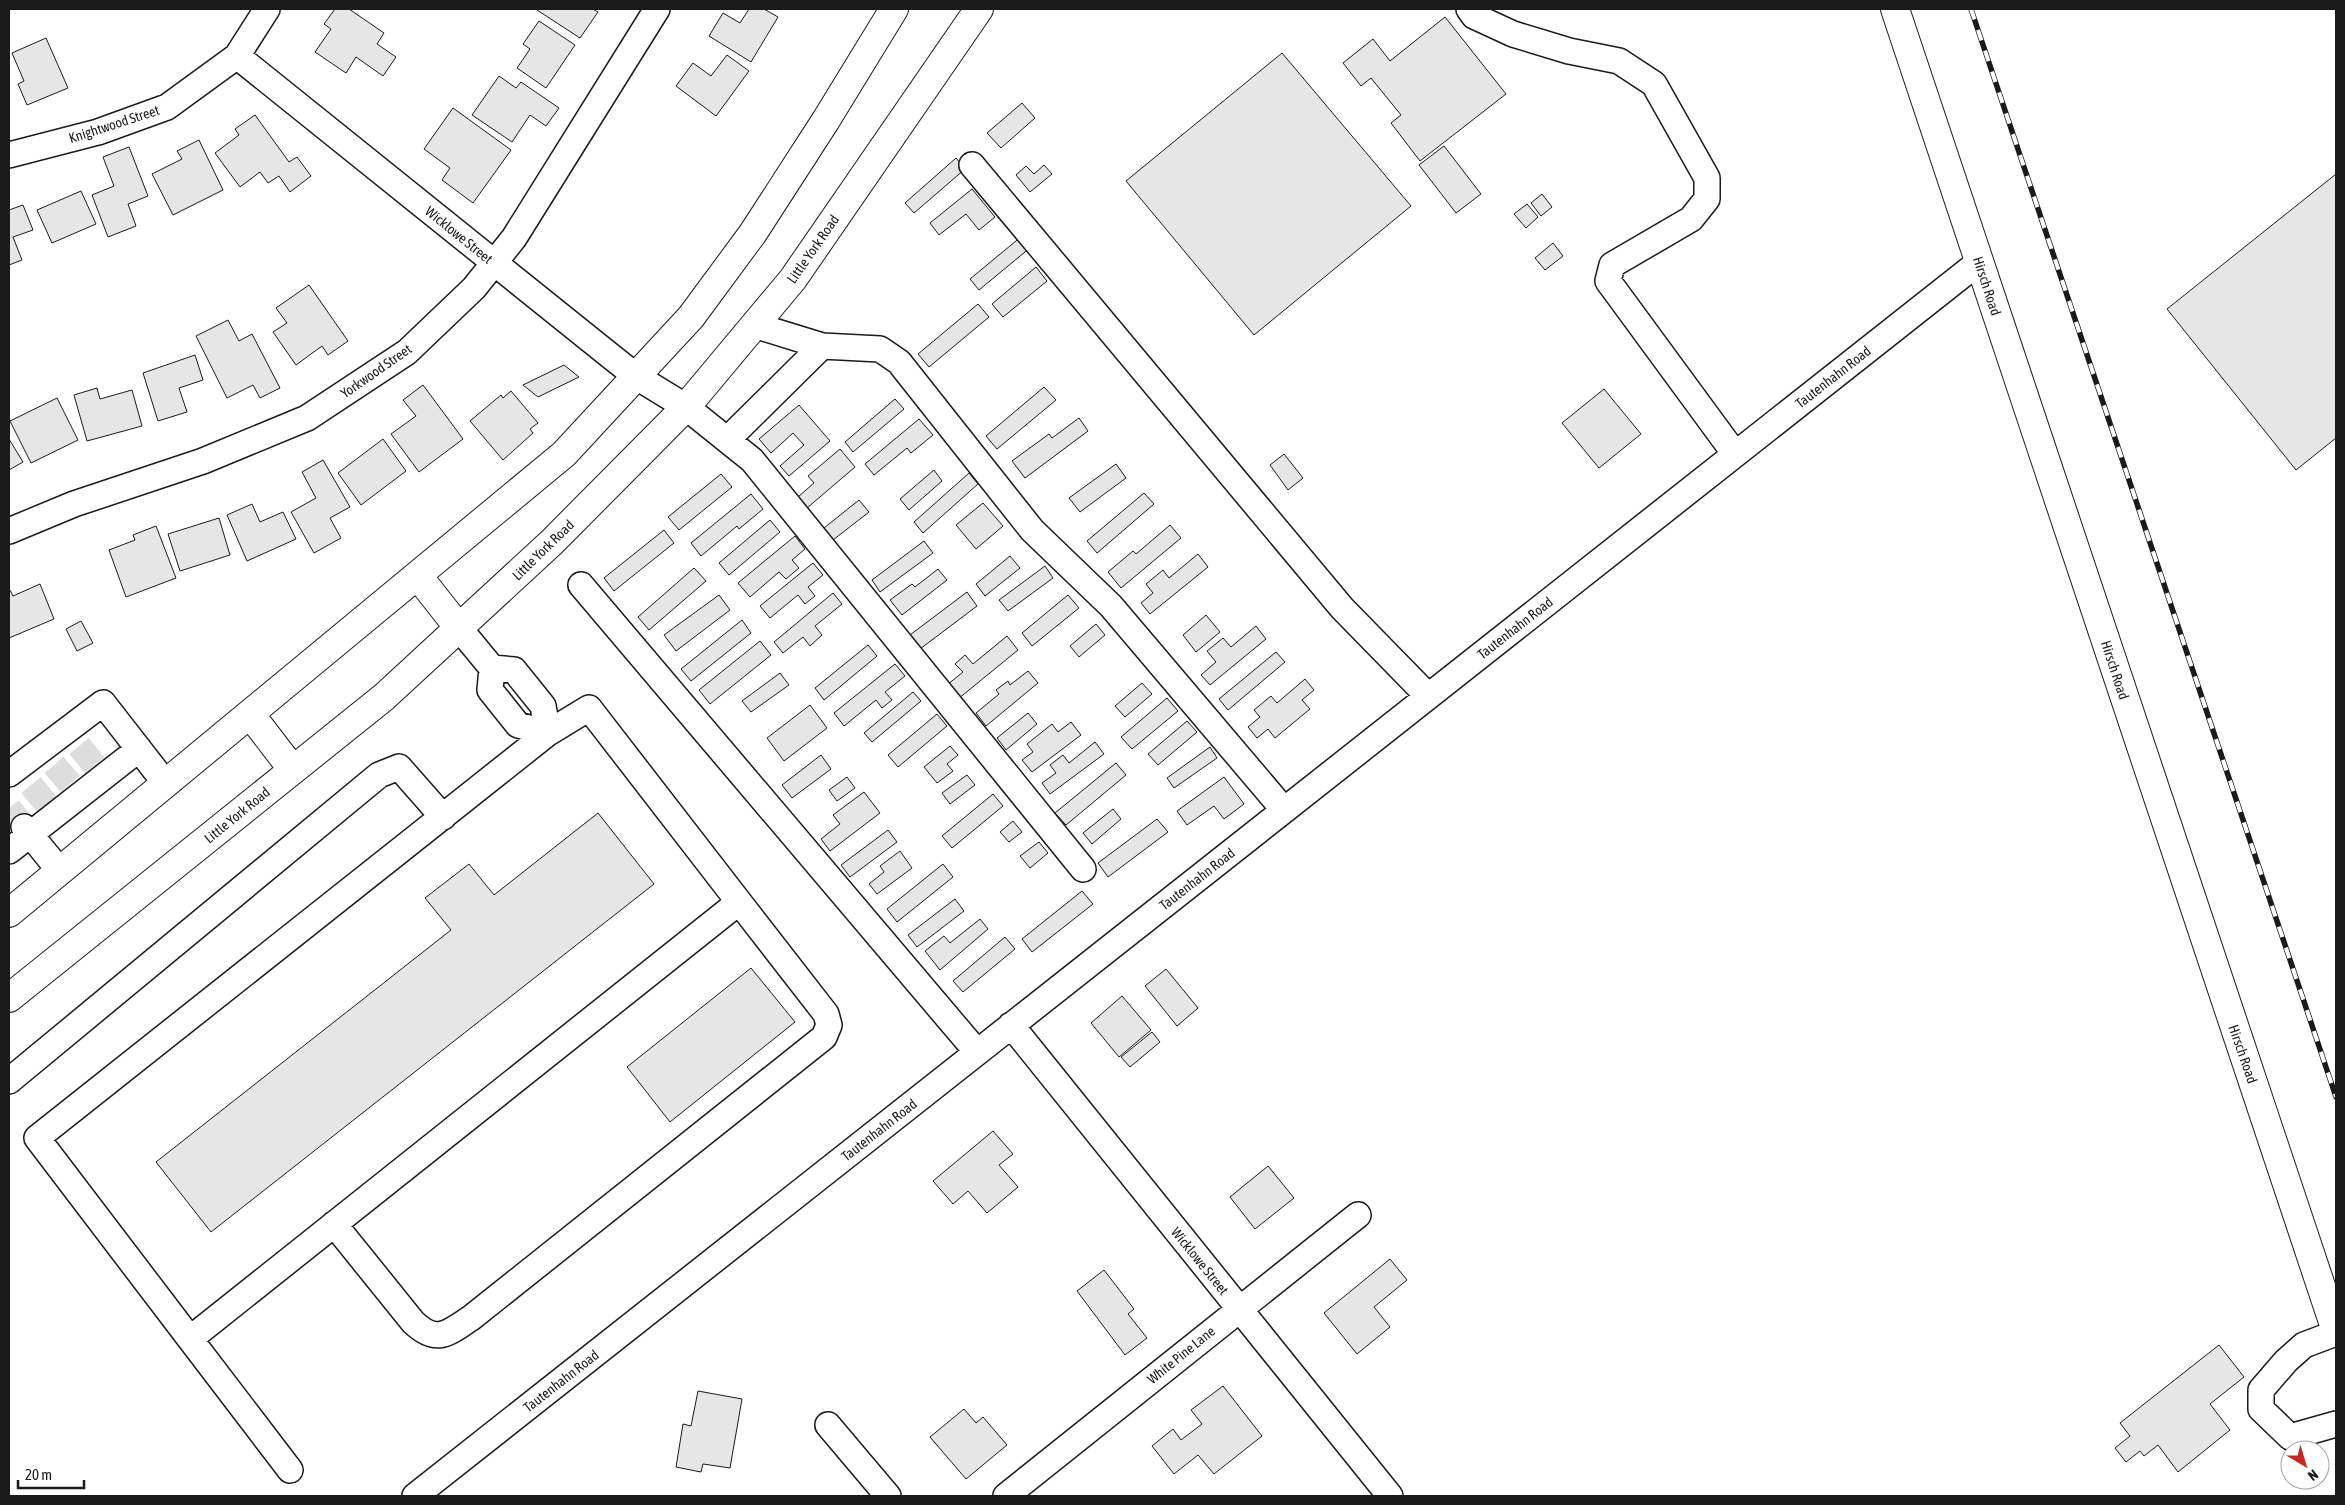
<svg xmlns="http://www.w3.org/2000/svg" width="2345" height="1505" viewBox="0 0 2345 1505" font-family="'Asap Condensed',sans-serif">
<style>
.building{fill:#e6e6e6;stroke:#1a1a1a}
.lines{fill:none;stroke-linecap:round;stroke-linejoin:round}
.minor-tunnel{stroke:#ddd;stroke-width:25;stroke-dasharray:25 12;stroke-linecap:butt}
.minor-casing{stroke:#1a1a1a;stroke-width:28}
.major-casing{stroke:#1a1a1a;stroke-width:30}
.minor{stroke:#fff;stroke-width:25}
.major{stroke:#fff;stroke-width:28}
.rail-casing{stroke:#1a1a1a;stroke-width:5.5}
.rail{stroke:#fff;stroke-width:4;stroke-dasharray:11;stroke-linecap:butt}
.labels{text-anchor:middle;stroke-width:4;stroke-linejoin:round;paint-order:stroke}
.street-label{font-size:14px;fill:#1a1a1a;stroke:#fff}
</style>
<rect width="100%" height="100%" fill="#fff"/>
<path class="building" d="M335 9H349L384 33 377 44 396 57 383 76 356 57 346 73 315 52 331 29 324 24Z
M538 9H593L598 12 580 38 537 10Z
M749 9H764L778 17 751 62 709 36 723 13 740 23Z
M1445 17 1506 94 1420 161 1391 123 1401 115 1371 78 1361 86 1343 63 1373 39 1390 61Z
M539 21 575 45 546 88 517 68 530 49 523 44Z
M46 38 68 88 27 105 18 84 24 81 12 53Z
M1282 53 1411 206 1254 335 1126 181Z
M727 55 749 71 716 116 676 86 693 63 711 76Z
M499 76 516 88 521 82 559 108 546 126 530 115 512 142 472 115Z
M1022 103 1035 118 1001 148 987 133Z
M453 108 511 150 473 203 442 180 450 168 424 149Z
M255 115 289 162 297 157 311 176 290 192 279 176 268 183 260 172 240 187 215 153 239 135 235 129Z
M199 140 223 190 173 215 152 174 182 159 177 151Z
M1444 146 1481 194 1456 213 1419 165Z
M129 147 148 196 128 204 136 226 108 237 92 195 114 186 103 157Z
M956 158 965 169 914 213 905 203Z
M1044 165 1052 174 1030 192 1016 175 1026 166 1034 174Z
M2336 174V438L2296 470 2167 309Z
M972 189 995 217 979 230 966 214 939 235 930 223Z
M81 191 96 224 52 243 37 210Z
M1542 194 1552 207 1541 216 1531 203Z
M1527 204 1538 217 1526 228 1514 214Z
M23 205 33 230 13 237 22 260 9 265V210Z
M1022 236 1031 247 979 290 970 279Z
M1553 243 1563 256 1545 270 1535 258Z
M1036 267 1047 281 1003 317 992 304Z
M309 285 348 341 328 355 322 346 296 365 273 332 287 323 276 308Z
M978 304 989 317 929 367 918 354Z
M228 320 239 341 252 334 280 388 260 398 253 385 227 398 196 336Z
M195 355 203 380 179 388 187 412 158 421 143 373Z
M564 365 579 377 538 397 523 385Z
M423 385 463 439 419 472 391 434 416 416 403 400Z
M1044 387 1056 400 997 449 986 436Z
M97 388 100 399 132 390 142 426 87 441 74 395Z
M1604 389 1641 434 1599 468 1562 423Z
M511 391 538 423 530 429 533 433 503 460 470 421 501 395 503 398Z
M57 398 78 440 31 463 10 421Z
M895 399 904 409 853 452 845 442Z
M799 405 830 441 789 476 780 466 804 445 793 433 771 453 759 439Z
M1079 418 1088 431 1025 478 1012 461 1049 434 1052 438Z
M919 419 933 435 911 453 907 448 874 475 865 464Z
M9 439 23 462 9 470Z
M383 439 406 471 361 505 338 473Z
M840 449 855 467 807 508 798 497 814 483 808 476Z
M1284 454 1303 478 1288 490 1270 465Z
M323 460 350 507 330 518 341 538 314 553 291 512 316 498 302 472Z
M1116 464 1126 478 1080 512 1069 498Z
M934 470 942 481 909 510 900 499Z
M969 473 978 484 923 533 914 522Z
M721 474 732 487 679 530 668 517Z
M1144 493 1154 504 1097 553 1087 541Z
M751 494 763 509 739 529 737 526 701 556 691 543Z
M859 500 869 512 833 540 824 528Z
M983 503 1003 526 976 549 956 525Z
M252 504 260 522 283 512 296 539 247 561 227 515Z
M219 518 230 555 180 571 168 534Z
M770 520 780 532 729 575 719 563Z
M1170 525 1181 538 1121 588 1108 572 1133 551 1136 554Z
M156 526 176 578 126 597 109 550 135 540 133 535Z
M664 530 674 543 614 591 604 578Z
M795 536 805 549 792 560 799 568 786 579 779 572 750 597 738 583Z
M924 541 933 553 880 592 872 580Z
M1198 554 1208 567 1150 614 1141 603 1153 593 1146 584 1163 570 1169 578Z
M1010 556 1020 568 985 596 976 584Z
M813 563 823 575 808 587 815 596 805 604 798 595 770 618 760 606Z
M1045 566 1053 578 1008 611 999 600Z
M694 568 706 581 649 630 638 617Z
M938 569 947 580 902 615 890 600 912 584 915 587Z
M40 584 54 619 9 638V591L10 590 13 596Z
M967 592 977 606 916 652 906 638Z
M833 593 842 604 815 626 822 635 810 646 803 637 783 653 774 642Z
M719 595 730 610 676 651 664 635Z
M1068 595 1079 608 1032 646 1022 633Z
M1206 615 1220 632 1196 652 1183 635Z
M742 620 751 633 691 681 681 669Z
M81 621 93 643 77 651 66 629Z
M1096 624 1105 635 1079 657 1070 646Z
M1256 626 1266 639 1210 685 1201 675 1216 662 1207 651 1223 638 1231 647Z
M1007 636 1018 650 958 699 947 685 963 672 955 664 965 655 973 664Z
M760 641 771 655 710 704 699 690Z
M868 645 877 656 824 700 815 688Z
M1276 652 1285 662 1228 710 1219 699Z
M895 664 905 676 885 692 892 700 882 708 876 700 844 726 834 713Z
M1028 671 1038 683 986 726 976 713 999 694 996 690 1008 681 1010 685Z
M780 673 789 685 751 712 742 701Z
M1305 679 1314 690 1302 700 1310 709 1275 738 1268 729 1257 738 1248 727 1260 717 1254 710 1271 696 1277 703Z
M1142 683 1152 694 1125 717 1115 706Z
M913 692 921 701 872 742 864 733Z
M1167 698 1178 711 1132 749 1121 737Z
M810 705 827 728 784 761 767 738Z
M1028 713 1037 724 1006 750 997 738Z
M937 714 947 726 898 767 888 755Z
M1187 721 1197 732 1158 765 1148 754Z
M1071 722 1081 735 1032 772 1022 760 1033 752 1027 744 1052 724 1058 732Z
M1095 742 1104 754 1050 794 1042 783 1056 773 1050 765 1063 755 1069 763Z
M950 746 958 755 947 764 953 771 937 783 924 767Z
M1210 747 1217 758 1174 788 1167 778Z
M821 755 831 769 792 798 782 785Z
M1116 763 1126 775 1066 825 1055 813Z
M967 775 975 785 950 804 942 793Z
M847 777 855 788 837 801 829 790Z
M1224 777 1244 804 1224 819 1214 806 1187 825 1177 811Z
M864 792 880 813 830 851 821 839 840 824 833 815Z
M993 794 1003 806 952 848 942 836Z
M1113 809 1121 819 1092 844 1083 833Z
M598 813 654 884 211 1232 156 1162 451 930 425 898 469 864 494 895Z
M1157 819 1168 832 1108 877 1098 863Z
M1013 821 1022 832 1009 842 1000 832Z
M888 830 897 842 850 877 841 865Z
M1039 842 1048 853 1030 868 1020 856Z
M900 851 912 868 877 894 869 884 884 872 880 866Z
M943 864 953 877 897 922 887 909Z
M1082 891 1093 904 1032 952 1022 939Z
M955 899 964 911 917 947 908 935Z
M980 919 988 929 940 970 925 951 944 936 950 943Z
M1005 937 1015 949 963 992 953 981Z
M751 968 795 1022 670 1122 627 1067Z
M1166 969 1198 1008 1177 1026 1145 986Z
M1122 996 1151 1030 1119 1057 1091 1023Z
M1152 1032 1160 1042 1130 1067 1121 1057Z
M993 1131 1013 1154 999 1165 1018 1187 987 1213 968 1191 953 1204 933 1181Z
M1268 1166 1294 1198 1255 1229 1230 1197Z
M1390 1259 1407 1280 1374 1307 1390 1327 1357 1354 1324 1313Z
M1104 1270 1134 1309 1128 1314 1147 1338 1125 1355 1077 1291Z
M2219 1345 2244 1377 2210 1404 2230 1430 2178 1472 2158 1445 2144 1456 2140 1451 2126 1462 2115 1448 2130 1436 2120 1423Z
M1223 1386 1262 1436 1214 1474 1198 1455 1174 1474 1152 1446 1173 1429 1181 1440 1202 1424 1191 1410Z
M698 1391 742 1399 730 1468 703 1464 701 1472 676 1467 683 1424 691 1426Z
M964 1409 976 1423 983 1417 1007 1445 966 1479 930 1437Z"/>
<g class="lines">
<path class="minor-tunnel" d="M79 746 97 768
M54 765 72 786
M31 785 49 807
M9 808 24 827"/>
<g class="minor-casing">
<path id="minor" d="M1469 9 1474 16 1513 34 1569 51 1619 61 1654 84 1707 178V199L1691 219 1612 265 1608 281 1735 454
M237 56 608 354 637 377 686 407 752 460 1083 869
M9 155 98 132 167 107 237 56 267 9
M972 165 1342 608 1428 696
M754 325 822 346 880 349 899 362 1032 530 1111 606 1284 810
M727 440 822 346
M9 531 74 504 203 461 307 418 407 352 474 288 514 238 657 9
M581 585 977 1052
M459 628 492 668 514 670 543 706 548 733
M492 668 490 690 518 725 548 733 589 708 739 902 190 1339 37 1138 548 733
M9 774 103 703 166 784
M24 827 60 871
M9 851 139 749
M1011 1025 1390 1496
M9 1081 379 775 399 767 443 817
M334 1224 413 1322C437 1345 448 1333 471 1318L824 1037 829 1025 826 1014 739 902
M2336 1333 2304 1345 2286 1361 2261 1390V1409L2290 1437 2336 1424
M190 1339 290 1470
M828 1425 888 1496
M415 1496 1979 262
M1006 1496 1358 1215"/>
</g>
<g class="major-casing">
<path id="major" d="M1895 9 2336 1331
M418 576 459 628
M250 714 293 770
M9 913 564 454 691 317 753 233 826 120 894 9
M9 998 384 697 552 542 686 407 793 279 979 9"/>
</g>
<use href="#minor" class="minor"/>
<use href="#major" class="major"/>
<g class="rail-casing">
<path id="rail" d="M1971 9 2336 1097"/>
</g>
<use href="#rail" class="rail"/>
</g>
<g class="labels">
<g class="street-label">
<text transform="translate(114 124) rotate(-18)" y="5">Knightwood Street</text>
<text transform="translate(459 235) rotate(39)" y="5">Wicklowe Street</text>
<text transform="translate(813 249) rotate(-55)" y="5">Little York Road</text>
<text transform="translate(1987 286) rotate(72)" y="5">Hirsch Road</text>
<text transform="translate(376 371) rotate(-35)" y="5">Yorkwood Street</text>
<text transform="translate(1833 377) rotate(-38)" y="5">Tautenhahn Road</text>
<text transform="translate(543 550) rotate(-44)" y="5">Little York Road</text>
<text transform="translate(1515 628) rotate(-38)" y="5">Tautenhahn Road</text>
<text transform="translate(2115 670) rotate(72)" y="5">Hirsch Road</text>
<text transform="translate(237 815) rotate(-39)" y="5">Little York Road</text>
<text transform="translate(1197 879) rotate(-38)" y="5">Tautenhahn Road</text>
<text transform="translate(2243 1054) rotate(71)" y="5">Hirsch Road</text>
<text transform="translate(879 1130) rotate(-38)" y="5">Tautenhahn Road</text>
<text transform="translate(1200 1261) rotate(51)" y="5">Wicklowe Street</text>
<text transform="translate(1181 1355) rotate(-39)" y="5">White Pine Lane</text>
<text transform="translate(561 1381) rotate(-38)" y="5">Tautenhahn Road</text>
</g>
</g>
<rect width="2345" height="1505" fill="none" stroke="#1a1a1a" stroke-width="20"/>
<g transform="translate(2305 1465) rotate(142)"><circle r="24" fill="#ffffff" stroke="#a3a3a3"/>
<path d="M0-4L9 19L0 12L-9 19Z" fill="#c62828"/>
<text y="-8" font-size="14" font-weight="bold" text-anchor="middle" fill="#1a1a1a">N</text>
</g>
<path d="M18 1480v8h66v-8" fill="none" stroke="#1a1a1a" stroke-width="2.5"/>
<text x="25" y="1480" font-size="15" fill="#1a1a1a" stroke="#ffffff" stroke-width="4" paint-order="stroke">20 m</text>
</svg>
